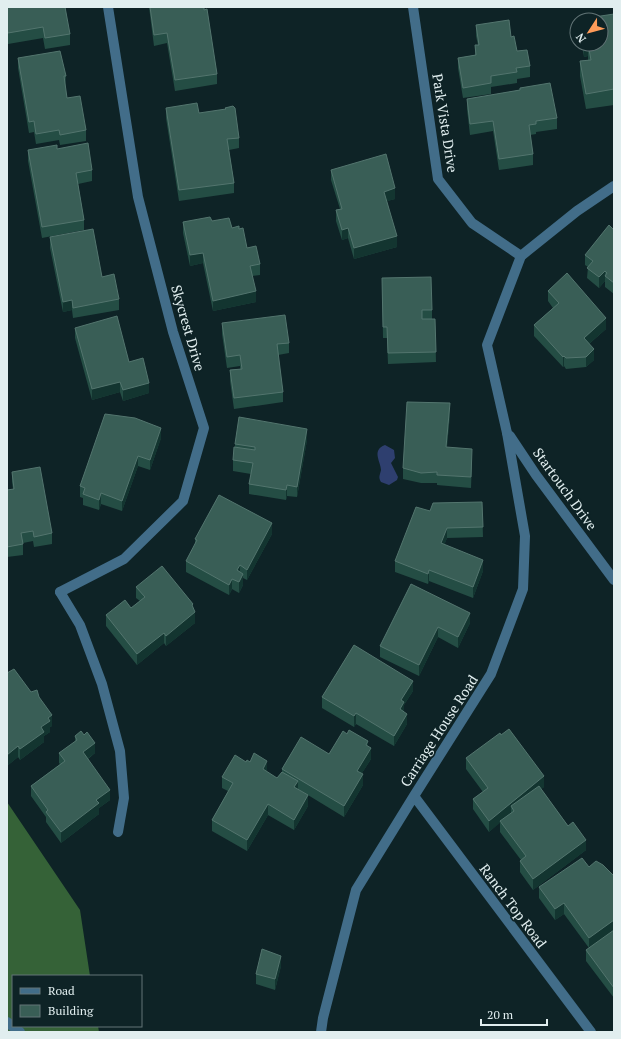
<svg xmlns="http://www.w3.org/2000/svg" width="621" height="1039" viewBox="0 0 621 1039" font-family="'PT Serif',serif">
<style>
.forest{fill:#356237}
.water{fill:#2e3f6f}
.lines{fill:none;stroke-linecap:round;stroke-linejoin:round}
.service{stroke:#426d89;stroke-width:10}
.minor{stroke:#426d89;stroke-width:10}
.tertiary{stroke:#426d89;stroke-width:10}
.wall{fill:#244d44}
.shaded-wall{fill:#133530}
.building{fill:#395e56;stroke:#53756e}
.labels{text-anchor:middle;stroke-width:3.5;stroke-linejoin:round;paint-order:stroke}
.street-label{font-size:14px;fill:#e1eeef;stroke:#0e2326}
</style>
<rect width="100%" height="100%" fill="#0e2326"/>
<path class="forest" d="M7 802 80 910 90 976H13V1026H98L99 1032H7Z"/>
<path class="water" d="M385 445 394 450 395 458 391 463 398 477 397 480 389 485 381 482C378 477 380 475 381 470 381 462 371 450 385 445Z"/>
<g class="lines">
<path class="service" d="M60 592 80 625 102 684 120 751 124 798 118 832"/>
<path class="minor" d="M413 7 438 179 472 223 521 256
M510 436 536 475 614 580
M60 592 124 559 183 501 204 428 173 332 138 197 108 7
M414 796 591 1032
M7 1022 20 1032
M321 1032 323 1018 356 890 414 796 491 674 523 589 525 536 507 433"/>
<path class="tertiary" d="M507 433 487 345 521 256 577 211 614 186"/>
</g>
<path class="wall" d="M7 7 70 34V45L45 49 43 38 8 44 7 37Z
M149 7H204L217 74V84L175 91 167 43 154 46Z
M614 14V105L586 109 580 76V61L588 60V56L584 57 582 44H601Z
M476 25 511 37 517 51 530 66V77L517 79V83L491 87V94L463 98 458 68V58L475 55V45H478L476 36Z
M18 58 66 76 65 87 67 98 86 130V141L60 145 59 140 36 144 34 132 29 133 18 68Z
M520 88 557 118V129L536 132V134L530 135 533 154V165L499 170 493 131 470 135 467 109V99L520 90Z
M166 108 199 113 239 138V148L229 150 234 183V193L179 201 166 118Z
M28 150 92 170V181L78 184 84 220V230L42 238 28 161Z
M331 170 395 199 387 201 397 247 354 259 348 238 342 240 336 221V210L340 209 331 180Z
M212 221 232 228 239 229 247 248 260 264V275L252 276 256 302 213 311 203 263 190 266 183 233V222Z
M614 230V294L605 287V281L599 288 587 278 588 267 585 265V255Z
M50 237 102 277 119 299V310L73 318 72 310 63 312 50 248Z
M382 278 432 310V319H435L436 362 388 364 387 338H383Z
M548 291 606 329 589 344 594 360 586 367 566 369 564 366 563 367 534 336V325L553 308 548 301Z
M222 323 289 343V353L278 355 283 392V402L234 409 230 381V370L240 369V366L227 368 222 334Z
M75 328 129 362 149 393 123 401 120 392 92 400 75 338Z
M450 414 447 447 472 460 471 488 437 485V483H421L403 479V468Z
M161 438 150 470 138 466 122 511 101 504 99 510 83 505V498L80 497V486Z
M307 440 297 497 287 496 286 500 249 494V484L251 474 233 471V460L235 447V444Z
M12 472 52 533V544L34 547 33 541 23 543V555L7 557V490L13 489 12 482Z
M482 502 483 537 447 538 444 545 483 571 473 598 429 581 428 584 395 572V561L430 511Z
M272 534 247 580 243 578V585L239 593 232 589 229 595 186 572V561L195 544V539Z
M411 584 470 623 458 648 438 637 419 676 380 657V646Z
M136 587 193 608 195 623 166 646 164 643 137 665 106 626V615L131 608 140 601 136 598Z
M7 673 31 692 39 697 52 726 50 727V732L44 736V742L20 760 18 757 7 766Z
M413 691 404 705V712L407 724 394 746 356 724 354 727 322 708V697Z
M75 736 95 753 88 759 110 800 99 808V814L61 843 46 822V817L31 796V786L60 764 59 763V753L75 742Z
M368 747 371 759 362 773 363 785 344 817 298 789 308 806 294 830 268 815 247 851 212 831V820L228 791 222 788V777L246 762 267 772 277 778 282 772V769L329 754Z
M466 758 544 787 541 789 586 850 533 890 520 872V861L521 860 500 832V822L489 832 473 809V799L483 792 466 769Z
M589 867 614 876V998L586 961V950L589 948 564 914 555 920 539 898V887Z
M281 966 275 990 256 984V974Z"/>
<path class="shaded-wall" d="M584 44H588V56L584 57Z
M395 188V199L384 202V192Z
M348 228V238L342 240V230Z
M397 236V247L354 259V248Z
M203 253V263L190 266V255Z
M605 271V281L599 288V277Z
M256 291V302L213 311V301Z
M72 300V310L63 312V302Z
M606 318V329L584 348V338Z
M594 349V360L586 367V357Z
M564 356V366L563 367V357Z
M120 382V392L92 400V389Z
M149 383V393L123 401V390Z
M450 403V414L446 457V447Z
M161 428V438L150 470V460Z
M307 429V440L297 497V487Z
M138 456V466L122 511V501Z
M287 485V496L286 500V490Z
M101 493V504L99 510V500Z
M272 523V534L247 580V570Z
M447 528V538L441 554V543Z
M483 560V571L473 598V587Z
M240 565V576L237 570Z
M429 570V581L428 584V574Z
M243 574V585L239 593V582Z
M232 579V589L229 595V585Z
M193 604V614L195 612V623L166 646V636Z
M470 613V623L458 648V637Z
M438 627V637L419 676V665Z
M164 633V643L137 665V654Z
M413 681V691L404 705V712L400 709 401 700Z
M356 713V724L354 727V716Z
M407 714V724L394 746V736Z
M52 715V726L50 727V732L44 736V742L20 760V749L41 727 48 718Z
M368 741V751L366 745Z
M95 743V753L83 762V752Z
M18 746V757L7 766V755Z
M371 748V759L357 781V771Z
M267 761V772L263 769Z
M363 774V785L344 817V806Z
M544 776V787L514 811 511 806V814L489 832V821Z
M298 781V792L294 787Z
M110 790V800L99 808V814L61 843V832L96 800Z
M308 795V806L294 830V820Z
M268 804V815L247 851V840Z
M586 840V850L533 890V879Z
M564 903V914L555 920V909Z
M614 920V930L589 949V938Z
M281 956V966L275 990V979Z"/>
<path class="building" d="M7 7H65L70 34 45 38 43 27 8 33 7 27Z
M150 7H204V10L207 9 217 74 175 80 167 33 154 35Z
M614 14V89L586 94 580 61 591 60 588 44H601V20H581V19Z
M509 20 511 37 514 36 517 51 527 50 530 66 516 68 517 72 491 76V83L463 88 458 58 476 55 475 45H479L476 25Z
M60 51 66 76H64L67 98 80 96 86 130 60 135 59 130 36 134 34 121 29 122 18 58Z
M550 83 557 118 536 121V124L529 125 533 154 499 159 493 121 470 124 467 99 520 90V88Z
M197 103 199 113 226 109 225 108 233 106 235 108 239 138 227 139 234 183 179 190 166 108Z
M88 143 92 170 76 173 84 220 42 227 28 150 57 145V149Z
M386 154 395 188 384 192 397 236 354 248 348 228 342 230 336 210 342 209 331 170Z
M210 217 212 221 229 218 232 228 239 226V229L243 228 247 248 256 246 260 264 250 266 256 291 213 301 203 253 190 255 183 222Z
M609 225 614 230V283L605 276 607 273 605 271 599 277 587 268 593 261 585 255Z
M93 229 102 277 114 274 119 299 73 308 72 300 63 302 50 237Z
M567 273 606 318 584 338 594 349 586 357 566 358 564 356 563 357 534 325 559 303 548 291Z
M431 277 432 310H422V319H435L436 352 388 353 387 327H383L382 278Z
M285 315 289 343 277 344 283 392 234 398 230 370 242 369 240 355 227 357 222 323Z
M117 316 129 362 143 358 149 383 123 390 120 382 92 389 75 328Z
M407 402 450 403 446 447 472 449 471 477 437 475V472L421 473 403 468Z
M105 414 135 418 161 428 150 460 138 456 122 501 101 493 99 500 83 494 85 488 80 486Z
M239 417 307 429 297 487 287 485 286 490 249 484 253 463 233 460 234 447 255 450V447L235 444Z
M40 467 52 533 34 537 33 531 21 533 23 544 7 547V490L14 489 12 472Z
M219 495 272 523 247 570 240 565 237 570 243 574 239 582 232 579 229 585 186 561 197 540 195 539Z
M482 502 483 527 447 528 441 543 483 560 473 587 429 570 428 574 395 561 416 507 430 511 433 503Z
M162 566 193 604 192 605 195 612 166 636 164 633 137 654 106 615 125 600 131 608 145 597 136 587Z
M411 584 470 613 458 637 438 627 419 665 380 646Z
M354 645 413 681 401 700 404 702 400 709 407 714 394 736 356 713 354 716 322 697Z
M14 669 31 692 37 690 39 697 52 715 48 718 50 721 41 727 44 732 20 749 18 746 7 755V673Z
M509 729 544 776 489 821 473 799 488 788 466 758 500 733 501 735Z
M349 730 368 741 366 745 371 748 357 771 363 774 344 806 282 769 301 737 329 754 343 731 347 734Z
M81 731 84 735 87 732 95 743 83 752 110 790 96 800 99 803 61 832 46 812 48 810 31 786 65 761 59 753 77 740 75 736Z
M254 753 267 761 263 769 277 778 282 772 298 781 294 787 308 795 294 820 268 804 247 840 212 820 233 783 222 777 235 755 246 762 247 760 250 762Z
M539 786 568 826 573 822 586 840 533 879 520 861 526 856 500 821 514 811 511 806Z
M582 858 589 867 596 861 603 865 614 876V920L589 938 564 903 555 909 539 887Z
M614 930V988L586 950Z
M262 949 281 956 275 979 256 974Z"/>
<g class="labels">
<g class="street-label">
<text transform="translate(445 123) rotate(81)" y="5">Park Vista Drive</text>
<text transform="translate(188 328) rotate(74)" y="5">Skycrest Drive</text>
<text transform="translate(565 489) rotate(54)" y="5">Startouch Drive</text>
<text transform="translate(439 731) rotate(-57)" y="5">Carriage House Road</text>
<text transform="translate(513 906) rotate(53)" y="5">Ranch Top Road</text>
</g>
</g>
<rect width="621" height="1039" fill="none" stroke="#e1eeef" stroke-width="16"/>
<rect x="12" y="975" width="130" height="52" fill="#0e2326" stroke="#627476"/>
<rect x="20" y="988" width="20" height="6" fill="#426d89" stroke="#627476"/>
<text x="48" y="995" font-size="12" fill="#e1eeef">Road</text>
<rect x="20" y="1005" width="20" height="12" fill="#395e56" stroke="#627476"/>
<text x="48" y="1015" font-size="12" fill="#e1eeef">Building</text>
<g transform="translate(589 32) rotate(234)"><circle r="19" fill="#0e2326" stroke="#627476"/>
<path d="M0-3L7 15L0 10L-7 15Z" fill="#fe9b59"/>
<text y="-6" font-size="11" font-weight="bold" text-anchor="middle" fill="#e1eeef">N</text>
</g>
<path d="M481 1019v6h66v-6" fill="none" stroke="#e1eeef" stroke-width="2"/>
<text x="487" y="1019" font-size="12" fill="#e1eeef" stroke="#0e2326" stroke-width="3" paint-order="stroke">20 m</text>
</svg>
